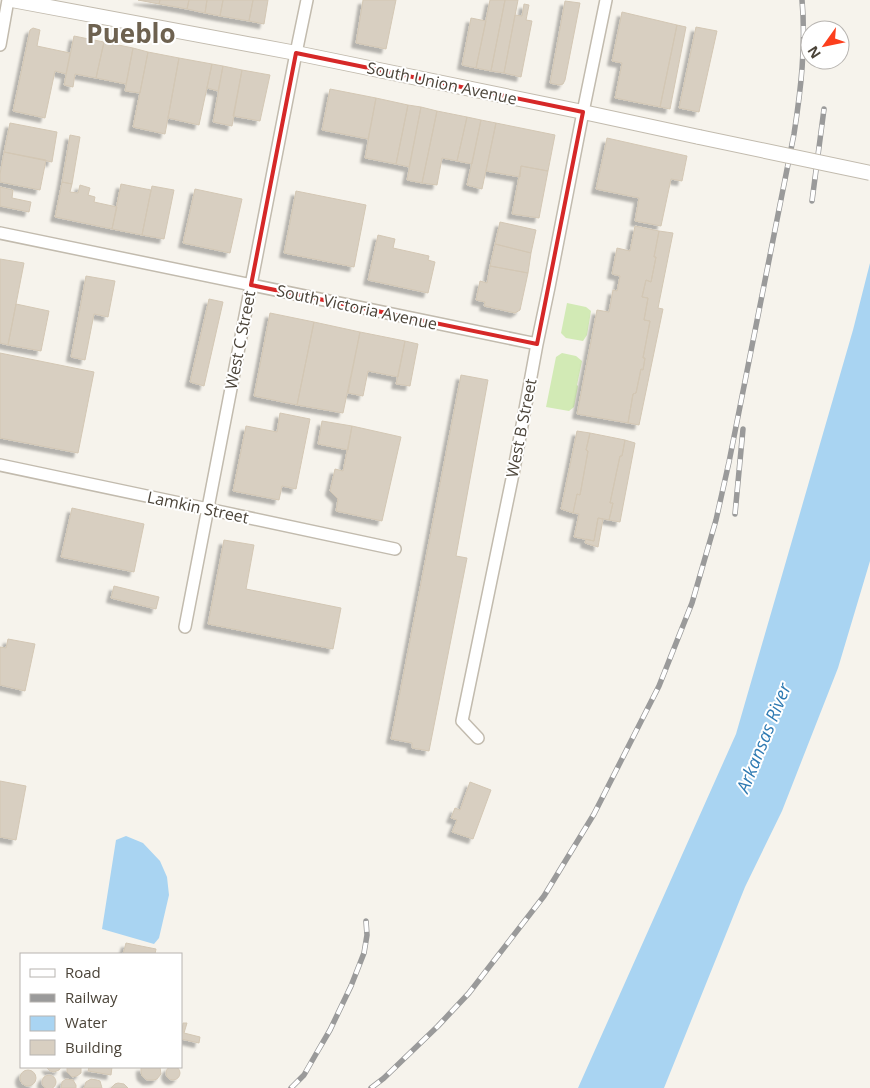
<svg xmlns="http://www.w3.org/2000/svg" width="870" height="1088" viewBox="0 0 870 1088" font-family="'Open Sans',sans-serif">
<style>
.green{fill:#d2eab5}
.water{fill:#a9d4f2}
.building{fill:#d8cfc1;stroke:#d3c7b4;filter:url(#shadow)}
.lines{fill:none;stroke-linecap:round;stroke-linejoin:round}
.minor-casing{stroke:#c2bbae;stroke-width:14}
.tertiary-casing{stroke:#c2bbae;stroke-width:16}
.minor{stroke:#fff;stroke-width:11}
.tertiary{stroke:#fff;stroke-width:14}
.rail-casing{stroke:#9a9a9a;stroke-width:5.5}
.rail{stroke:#fff;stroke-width:4;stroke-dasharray:11;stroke-linecap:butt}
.tertiary-bridge-casing{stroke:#c2bbae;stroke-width:16;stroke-linecap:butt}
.tertiary-bridge{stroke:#fff;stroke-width:14}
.marked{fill:none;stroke:#d62828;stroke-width:4;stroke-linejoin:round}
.labels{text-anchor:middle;stroke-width:4;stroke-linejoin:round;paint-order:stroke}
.street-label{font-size:16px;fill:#4b4439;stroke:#fff}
.water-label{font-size:18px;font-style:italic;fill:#2e7ab2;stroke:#fff}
.town-label{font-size:26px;font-weight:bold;fill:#6e6250;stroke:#fff}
</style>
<defs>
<filter id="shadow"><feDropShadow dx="-4.5" dy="4.5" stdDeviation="1" flood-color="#0004"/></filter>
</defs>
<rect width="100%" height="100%" fill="#f6f3ec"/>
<path class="green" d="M567 303 586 307 591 311 587 335 583 341 566 338 561 333Z
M562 353 576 356 582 361 577 385 578 386 574 407 569 411 546 407 556 357Z"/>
<path class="water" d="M870 263V561L838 668 782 811 745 887 664 1088H578L736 734 853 330Z
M126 836 143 843 160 861 167 877 169 895 159 938 154 944 102 929 116 840Z"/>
<path class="building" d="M138 0H160L159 4Z
M160 0H189L187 9 159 4Z
M189 0H207L205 13 187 9Z
M207 0H223L220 16 205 13Z
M223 0H253L249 21 220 16Z
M253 0H268L264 24 249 21Z
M363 0H396L386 49 356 43Z
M490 0H505L491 71 476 68Z
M505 0H518L504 73 491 71Z
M565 1 580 3 565 80 563 84 559 85 550 83Z
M524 4 529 5 526 20 532 21 521 77 504 73 515 15 522 16Z
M622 12 677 25 660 107 615 98 622 63 612 61Z
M471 18 486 21 476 68 462 65Z
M677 25 686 27 670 109 660 107Z
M696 27 717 31 699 112 679 108Z
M33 28 40 30 37 46 70 53 66 74 55 71 45 118 13 111 30 30Z
M74 36 104 42 96 78 75 74 73 87 64 85Z
M104 42 133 48 126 84 96 78Z
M133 48 148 52 140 93 125 91Z
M148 52 179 58 165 134 133 127Z
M179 58 212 64 199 125 168 118Z
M212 64 223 66 218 91 207 88Z
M223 66 242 70 232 126 213 122Z
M242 70 270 75 260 121 233 116Z
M330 89 376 98 368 139 322 130Z
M376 98 408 105 396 164 365 158Z
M408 105 421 107 409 167 396 164Z
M421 107 437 111 422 183 407 180Z
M437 111 467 117 457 161 442 158 437 185 422 183Z
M467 117 481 120 472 164 457 161Z
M481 120 496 123 482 189 467 185Z
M10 123 57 132 52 162 4 152Z
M496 123 555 135 548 171 521 166 520 177 486 171Z
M70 135 80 137 72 184 62 182Z
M607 138 687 156 682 181 671 179 661 226 635 221 639 198 596 189Z
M4 152 46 160 40 190 0 182V174Z
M521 166 548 171 539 218 512 214Z
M62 182 72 184 70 192 78 193 80 185 90 188 88 195 95 197 94 202 117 207 112 229 55 217Z
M121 184 151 190 142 235 112 229Z
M152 186 174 190 164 239 142 235Z
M0 187 13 190 12 198 31 202 29 212 0 206Z
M195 189 242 199 230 253 183 243Z
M296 191 366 205 354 267 284 253Z
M500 222 536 230 531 253 495 244Z
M635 226 659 231 654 257H656L651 282 646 280 642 297 648 298 644 320 650 321 643 358H645L643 370 641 369 636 393 633 394 628 423 577 414 597 310 609 312 613 290 617 291 620 276 612 274 617 248 630 251Z
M659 231 673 233 658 308 663 309 639 425 628 423 633 394 636 393 641 369 643 370 645 358H643L650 321 644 320 648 298 642 297 646 280 651 282 656 257H654Z
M378 235 395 239 393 248 429 256 428 260 435 262 428 293 368 280Z
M495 244 531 253 528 273 490 266Z
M0 259 24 263 8 345 0 343Z
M490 266 528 273 520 310 515 313 484 306 485 302 476 300 480 281 487 283Z
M86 276 115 281 108 317 94 314 85 360 71 357Z
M209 299 223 302 204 386 190 382Z
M16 304 49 311 41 351 8 345Z
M270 313 314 322 297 405 254 396Z
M314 322 360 332 343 413 297 405Z
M360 332 405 341 398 377 368 371 363 396 348 393Z
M405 341 418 344 410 386 396 384Z
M0 353 94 372 78 453 0 438Z
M461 375 488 380 456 556 467 558 429 751 412 748V743L391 739Z
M280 413 310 419 296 489 282 486 279 500 233 491 246 426 277 432Z
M322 421 352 426 348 450 318 444Z
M352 426 401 437 382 521 336 511 338 499 330 491 335 469 343 471Z
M577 431 590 433 586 450 588 451 580 495 577 494 573 513 561 509Z
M590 433 625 440 622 456H620L610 503H613L609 520 598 518 594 541 574 537 579 514 573 513 577 494 580 495 588 451 586 450Z
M625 440 635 443 620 522 609 520 613 503H610L620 456H622Z
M72 508 144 524 134 572 61 557Z
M598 518 603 519 598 547 585 543 586 539 594 541Z
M224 540 254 545 246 589 341 608 333 649 208 624Z
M114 586 159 597 156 609 111 598Z
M8 639 35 644 25 691 0 685V647L6 648Z
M0 781 26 786 16 840 0 837Z
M470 782 491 790 473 839 452 832 457 820 451 818 455 808 460 810Z
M126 943 156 949 155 954H123Z
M183 1023H187L184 1033 200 1037 199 1043 181 1039Z
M166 1073a7 7 0 1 1 14 0a7 7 0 1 1-14 0Z
M46 1067H61L59 1070 54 1072 50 1071Z
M67 1067H81V1073L77 1076 72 1077 67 1072Z
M89 1067H112L111 1075 88 1071Z
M141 1067H160L161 1074 157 1079 154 1080H147L142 1076 141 1072Z
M20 1078a8 8 0 1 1 16 0a8 8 0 1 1-16 0Z
M42 1082a7 7 0 1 1 14 0a7 7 0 1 1-14 0Z
M66 1079 73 1080 76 1085V1088H61L62 1082Z
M91 1079 97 1080 100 1081 102 1088H84L86 1082Z
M118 1083 124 1084 128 1088H111L115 1084Z"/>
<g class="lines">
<g class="minor-casing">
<path id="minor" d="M0 45 8 0
M0 233 537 344
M0 465 208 509 395 549
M185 627 251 285 296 53 307 0
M478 738 462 721 514 469 537 344 549 287 583 112 606 0"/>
</g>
<g class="tertiary-casing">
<path id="tertiary" d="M12 0 296 53 583 112 699 137"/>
</g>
<use href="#minor" class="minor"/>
<use href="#tertiary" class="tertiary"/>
<g class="rail-casing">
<path id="rail" d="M812 201 824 109
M735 514 743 429
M291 1088 304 1075 316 1054 330 1030 351 986 364 953 367 935 366 921
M371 1088 384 1078 438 1026 469 993 544 896 594 814 659 686 692 603 716 520 729 462 794 134C801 89 806 45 802 0"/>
</g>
<use href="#rail" class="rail"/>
<g class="tertiary-bridge-casing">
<path id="tertiary-bridge" d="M699 137 870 173"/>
</g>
<use href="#tertiary-bridge" class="tertiary-bridge"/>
</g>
<path class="marked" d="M296 53 583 112 537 344 251 285Z"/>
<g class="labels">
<g class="street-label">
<text transform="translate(442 83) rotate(12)" y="6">South Union Avenue</text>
<text transform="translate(357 307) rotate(12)" y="6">South Victoria Avenue</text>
<text transform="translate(240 340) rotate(-79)" y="6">West C Street</text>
<text transform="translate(521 428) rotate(-79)" y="6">West B Street</text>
<text transform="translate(198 507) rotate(12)" y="6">Lamkin Street</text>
</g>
<g class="water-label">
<text transform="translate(764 738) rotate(-68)" y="6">Arkansas River</text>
</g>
<g class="town-label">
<text x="131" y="43">Pueblo</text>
</g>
</g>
<rect x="20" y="953" width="162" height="115" fill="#ffffff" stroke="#b7b4b0"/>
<rect x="30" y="969" width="25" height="8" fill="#ffffff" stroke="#b7b4b0"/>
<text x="65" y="978" font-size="15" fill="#4b4439">Road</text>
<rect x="30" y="994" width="25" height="8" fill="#9a9a9a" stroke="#b7b4b0"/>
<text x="65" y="1003" font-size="15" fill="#4b4439">Railway</text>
<rect x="30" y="1016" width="25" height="15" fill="#a9d4f2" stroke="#b7b4b0"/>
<text x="65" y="1028" font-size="15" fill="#4b4439">Water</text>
<rect x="30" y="1040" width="25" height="15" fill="#d8cfc1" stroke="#b7b4b0"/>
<text x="65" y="1053" font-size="15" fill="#4b4439">Building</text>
<g transform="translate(825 45) rotate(237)"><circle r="24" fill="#ffffff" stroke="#b7b4b0"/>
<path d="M0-4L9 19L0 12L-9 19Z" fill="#fc3f1d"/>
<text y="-8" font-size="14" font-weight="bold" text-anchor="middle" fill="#4b4439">N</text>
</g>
</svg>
